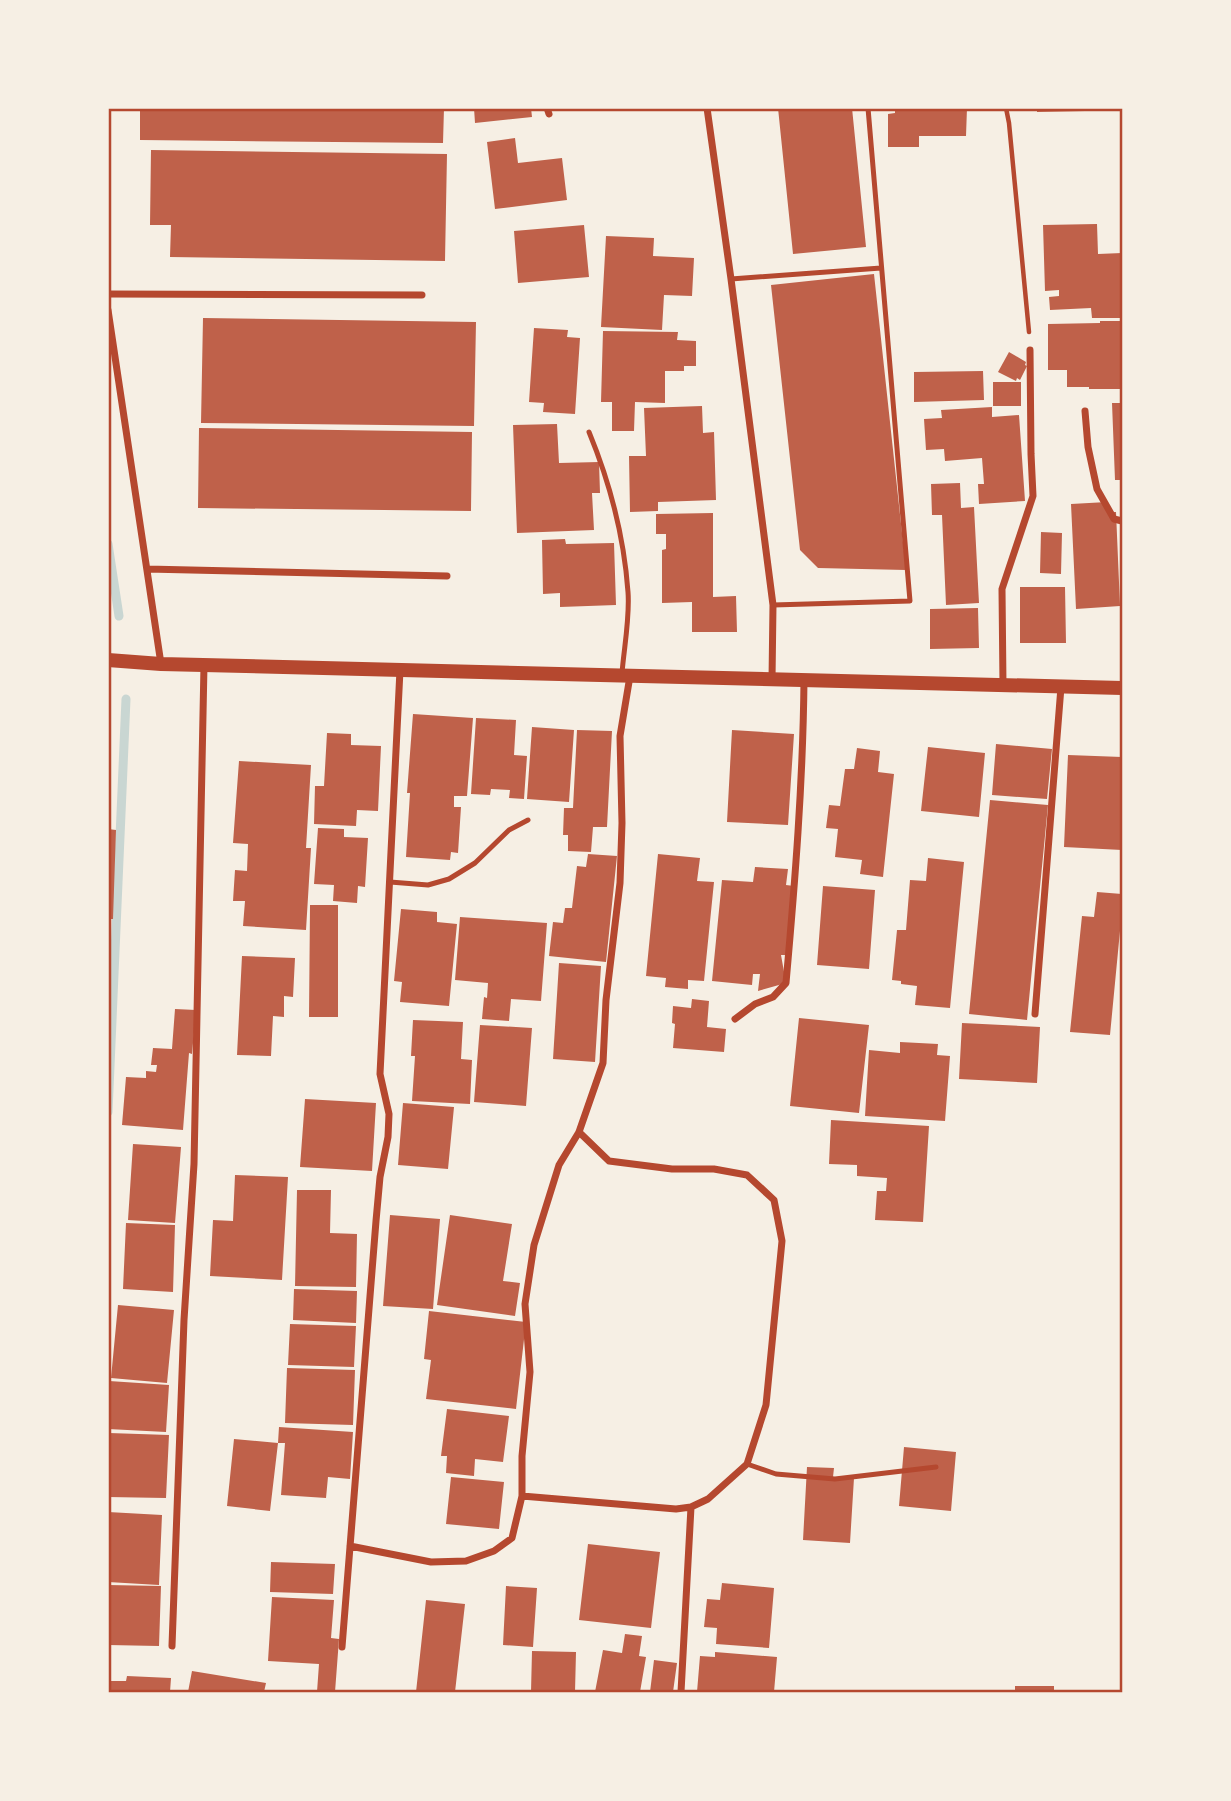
<svg xmlns="http://www.w3.org/2000/svg" width="1231" height="1801" viewBox="0 0 1231 1801" font-family="Ubuntu,sans-serif">
<style>
.lines{fill:none;stroke-linecap:round;stroke-linejoin:round}
.stream{stroke:#c9d6d2;stroke-width:9}
.building{fill:#bf614a}
.path{stroke:#b5482f;stroke-width:4.5}
.service{stroke:#b5482f;stroke-width:5}
.minor{stroke:#b5482f;stroke-width:7}
.secondary{stroke:#b5482f;stroke-width:14}
.neatline{fill:none;stroke:#b5482f;stroke-width:2.5}
</style>
<rect width="100%" height="100%" fill="#f6efe4"/>
<g class="lines">
<path class="stream" d="M108 544 119 616
M108 1112 126 699"/>
</g>
<path class="building" d="M140 108H444L443 143 140 140Z
M474 108H531L532 117 475 123Z
M778 108H852L866 247 793 254Z
M895 108H967L966 136H919V147H888V114L895 113Z
M1037 108H1085V111L1037 112Z
M515 138 518 163 562 158 567 200 495 209 487 142Z
M151 150 447 154 445 261 170 257 171 225H150Z
M1097 224 1098 254 1122 253V318H1092L1091 308 1050 310 1049 297 1059 296V290L1045 291 1043 225Z
M584 225 589 277 518 283 514 231Z
M606 236 654 238 653 256 694 258 692 296 664 295 662 330 601 327Z
M874 274 906 570 818 568 800 550 771 285Z
M203 318 476 322 474 426 201 423Z
M1100 321H1122L1121 389H1089V387H1067V370H1048V324L1100 323Z
M534 328 568 330 567 337 580 338 575 414 543 412 544 403 529 402Z
M603 331 678 332 677 340 696 341V366H684V371H665V403L635 402 634 431H612V402H601Z
M1009 352 1026 362 1025 365 1027 366 1020 380 1017 378 1016 381 998 372Z
M983 371 984 400 914 402V372Z
M993 382H1021V406H993Z
M1112 403H1122V480H1115Z
M702 406 703 433 714 432 716 500 658 502V511L630 512 629 456H646L644 408Z
M992 407V417L1019 415 1025 501 979 504 978 484H984L982 458 945 461 944 449 926 450 924 419 942 418 941 410Z
M557 424 559 463 599 462 600 493H592L594 530 517 533 513 425Z
M199 428 472 432 471 511 198 508Z
M960 483 961 508 974 507 979 603 946 605 942 515H932L931 484Z
M1107 502 1108 512H1116L1120 606 1076 609 1071 504Z
M713 513V597L736 596 737 632H692V602L662 603V550L666 549V534H656V514Z
M1041 532 1062 533 1061 574 1040 573Z
M565 539 566 544 614 543 616 605 560 607V593L543 594 542 540Z
M1020 587H1065L1066 643H1020Z
M978 608 979 648 930 649V609Z
M413 714 473 718 467 796H454V807H461L458 853 451 852 450 860 406 857 410 793H407Z
M476 718 516 720 514 755 527 756 524 799 509 798 510 790 491 789 490 795 471 794Z
M532 727 574 730 569 802 527 799Z
M577 730 612 731 607 827H593L591 852 568 851V835H563L564 808H573Z
M732 730 794 734 788 825 727 822Z
M327 733 351 734V745L381 746 378 811 357 810 356 826 314 824 315 786H324Z
M996 744 1052 749 1047 799 992 795Z
M928 747 985 753 979 817 921 811Z
M857 748 880 751 878 772 894 774 883 877 860 874 862 860 835 857 838 829 826 828 829 805 840 806 845 769H854Z
M1068 755 1122 757V850L1064 847Z
M239 761 311 765 306 848H311L306 930 243 926 245 901H233L235 870 247 871 248 844 233 843Z
M990 800 1048 805 1027 1020 969 1014Z
M318 828 344 829V837L368 838 365 887 358 886 357 903 333 901 334 885 314 884Z
M108 829 116 830 113 919H108Z
M588 854 617 856 606 962 549 956 553 922 563 923 565 908H572L577 866 586 867Z
M658 854 700 858 697 881 714 882 704 981 688 980V989L665 987 666 978 646 976Z
M928 858 964 862 950 1008 915 1005 917 986 901 984V981L892 980 897 930H906L910 880 926 881Z
M755 867 788 869 786 885 794 886 788 955H781L786 983 758 991 760 974H753L752 985 712 981 722 880 753 882Z
M823 886 875 890 869 969 817 965Z
M1097 892 1122 894V910L1110 1035 1070 1032 1082 916 1094 917Z
M310 905H338V1017H309Z
M401 909 437 912V922L457 924 449 1006 400 1002 402 982 394 981Z
M460 917 547 923 541 1001 511 999 509 1021 482 1019 484 997 487 998 488 983 455 980Z
M242 956 295 958 293 997 284 996V1017L273 1016 271 1056 237 1055Z
M559 963 601 966 595 1062 553 1059Z
M692 999 709 1001 707 1027 726 1029 724 1052 673 1048 675 1024 672 1023 673 1006 691 1008Z
M175 1009 196 1010 192 1054 189 1053 183 1130 122 1125 126 1077 146 1078V1071L156 1072 157 1065H151L153 1048 172 1049Z
M799 1018 869 1025 859 1113 790 1106Z
M413 1020 463 1022 461 1059 472 1060 470 1104 412 1101 415 1056H411Z
M962 1023 1040 1027 1037 1083 959 1079Z
M480 1025 532 1028 526 1106 474 1102Z
M900 1042 938 1044 937 1055 950 1056 945 1121 865 1116 869 1050 900 1053Z
M305 1099 376 1103 372 1171 300 1167Z
M403 1103 454 1107 448 1169 398 1165Z
M831 1120 929 1126 923 1222 875 1220 877 1191H886L887 1178 857 1176V1165L829 1164Z
M133 1144 181 1147 175 1223 128 1220Z
M235 1175 288 1177 282 1280 210 1276 213 1220 233 1221Z
M297 1190H331L330 1233 357 1234 356 1287 295 1286Z
M390 1215 440 1219 433 1309 383 1306Z
M450 1215 512 1224 503 1281 520 1283 515 1316 437 1305Z
M126 1223 175 1225 173 1292 123 1289Z
M294 1289 357 1291 356 1323 293 1320Z
M118 1305 174 1310 167 1383 111 1378Z
M429 1311 526 1322 516 1409 426 1399 431 1360 424 1359Z
M290 1324 356 1326 354 1367 288 1365Z
M287 1368 355 1370 353 1425 285 1423Z
M109 1381 169 1385 166 1432 108 1429Z
M447 1409 509 1416 503 1462 475 1459 474 1476 446 1473 447 1456H441Z
M279 1427 353 1432 350 1479 328 1477 326 1498 281 1495 285 1443H278Z
M109 1433 169 1435 166 1498 108 1497Z
M234 1439 278 1443 270 1511 227 1506Z
M904 1447 956 1452 951 1511 899 1506Z
M807 1467 834 1468 833 1477 854 1478 850 1543 803 1540Z
M451 1477 504 1482 499 1529 446 1524Z
M108 1512 162 1515 159 1585 108 1582Z
M588 1544 660 1552 651 1628 579 1620Z
M271 1562 335 1564 333 1594 270 1592Z
M722 1583 774 1588 769 1648 716 1644 717 1628 704 1627 707 1599 720 1600Z
M108 1585 161 1586 159 1646 108 1645Z
M506 1586 537 1588 533 1647 503 1645Z
M272 1597 334 1600 331 1638 339 1639 335 1692H317L319 1664 268 1661Z
M426 1600 465 1604 455 1692H416Z
M625 1634 642 1636 639 1656 646 1657 640 1692H595L603 1650 622 1653Z
M532 1651 576 1652 575 1692H531Z
M715 1652 777 1657 774 1692H697L700 1656 715 1657Z
M654 1660 677 1663 673 1692H650Z
M192 1671 266 1683 264 1692H188Z
M127 1676 171 1678 170 1692H109L110 1681H126Z
M1015 1686H1054V1692H1015Z"/>
<g class="lines">
<path class="path" d="M1006 108 1009 123 1029 332"/>
<path class="service" d="M731 279 881 268
M589 432C610 483 624 536 628 592 630 617 624 648 622 673
M773 605 910 601 868 108
M390 882 428 885 449 879 475 863 509 830 528 820
M747 1464 776 1474 835 1479 936 1467"/>
<path class="minor" d="M547 108 549 114
M707 108 731 279 773 605 772 680
M108 294 422 295
M108 310 161 664
M1085 411 1088 447 1097 489 1114 519 1122 521
M147 569 447 576
M1003 685 1002 589 1033 496 1031 454 1030 350
M1035 1014 1061 687
M735 1019 755 1004 773 997 786 983C795 882 803 782 804 680
M522 1496 676 1509 691 1507 708 1499 747 1464 766 1405 782 1241 774 1200 747 1175 714 1169H672L609 1161 579 1132
M350 1546 431 1562 466 1561 494 1551 512 1538 522 1496V1456L530 1372 525 1304 534 1245 559 1165 579 1132 603 1063 606 1000 620 883 622 823 620 736 630 676
M172 1646 184 1320 194 1164 204 665
M342 1647 376 1221 380 1177 388 1137 389 1114 380 1074 400 670
M681 1692 691 1507"/>
<path class="secondary" d="M108 660 161 664 1122 688"/>
</g>
<rect width="1231" height="1801" fill="none" stroke="#f6efe4" stroke-width="220"/>
<rect x="110" y="110" width="1011" height="1581" class="neatline"/>
</svg>
